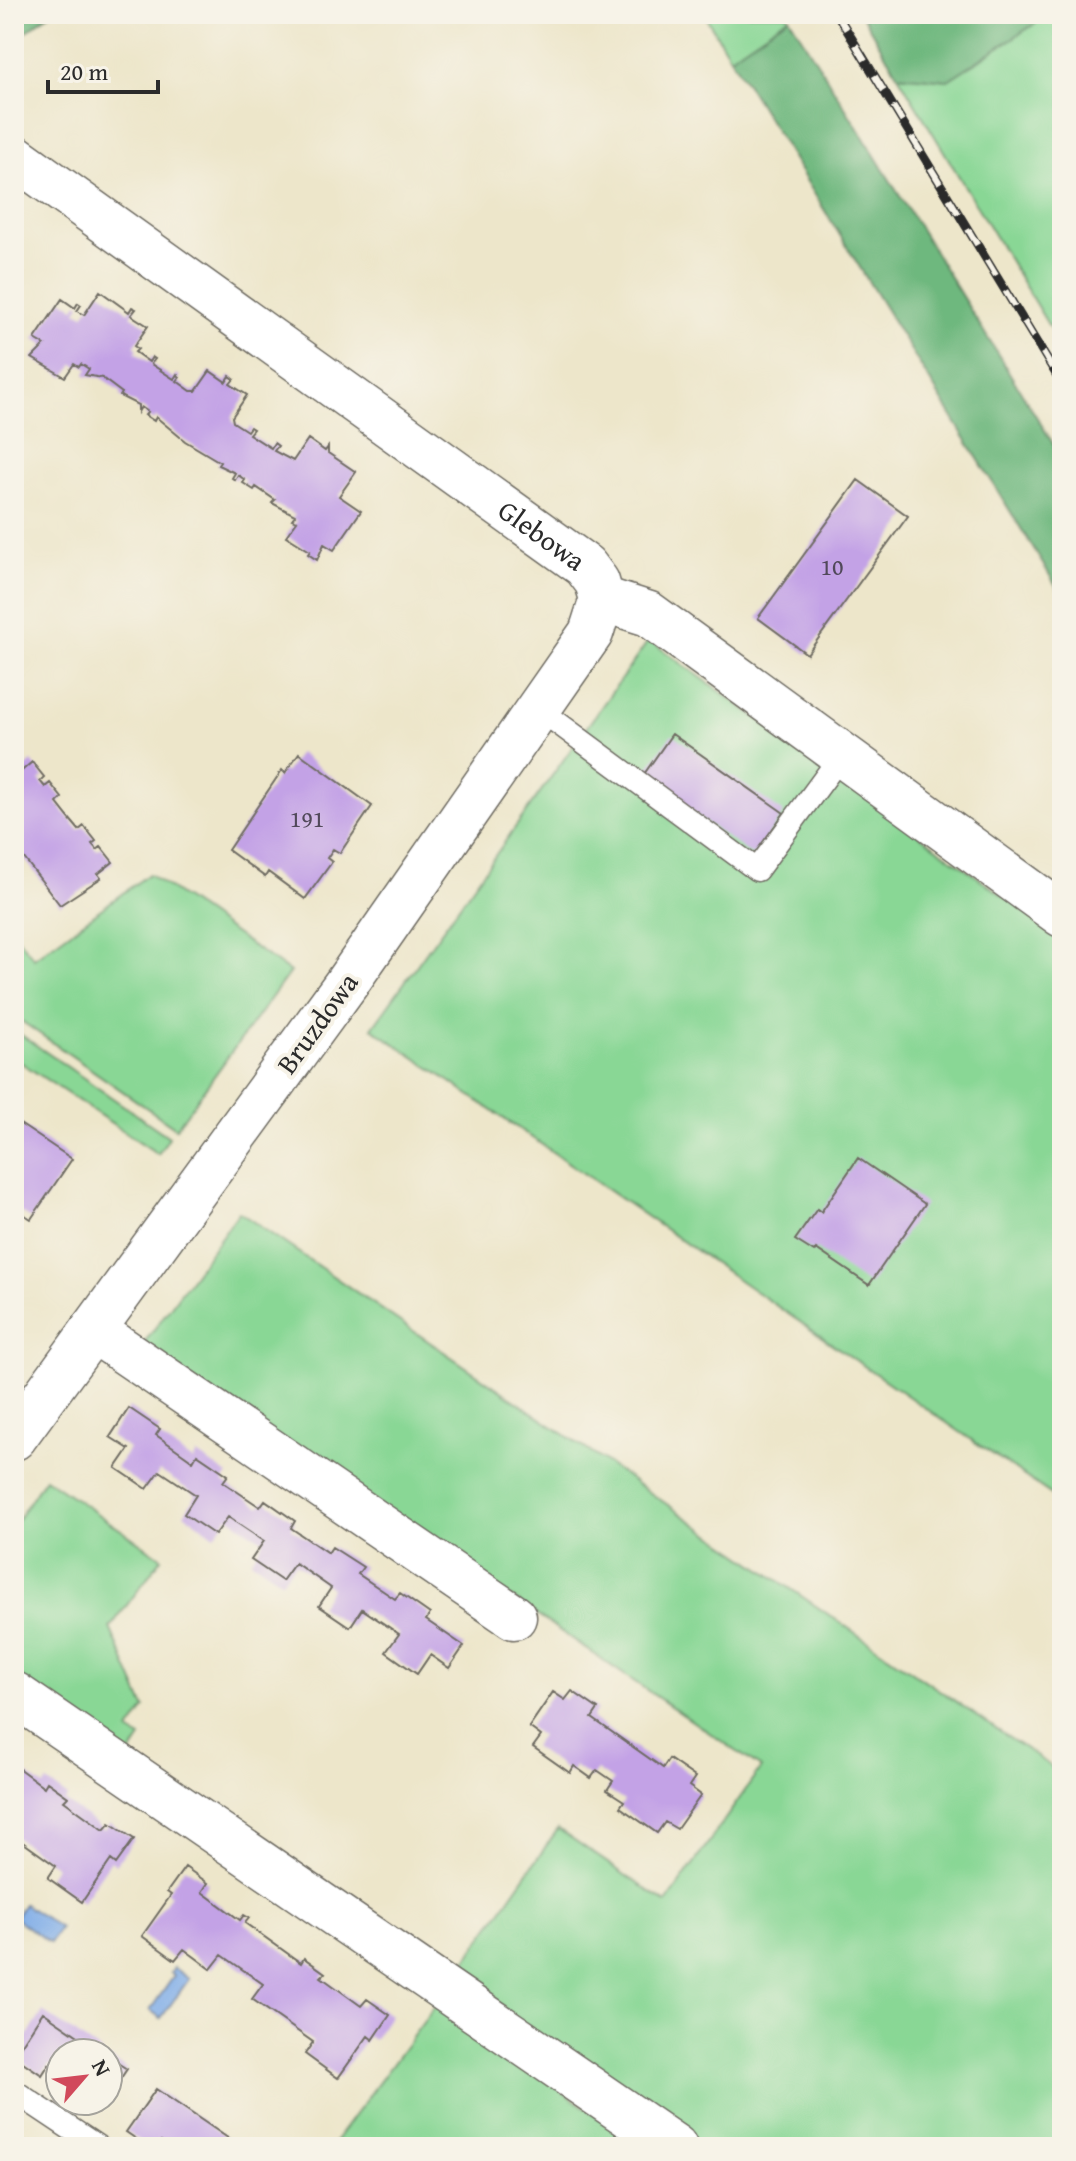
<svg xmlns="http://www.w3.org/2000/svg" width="1076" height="2161" viewBox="0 0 1076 2161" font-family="'Gentium Book Plus',serif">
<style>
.green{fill:#89d795;stroke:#5a8160;stroke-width:2}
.forest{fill:#6eb87e;stroke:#4c7254;stroke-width:2}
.water{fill:#7eace8;stroke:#546c8a;stroke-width:2}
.building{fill:#c3a2e6}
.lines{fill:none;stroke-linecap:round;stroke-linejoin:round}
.service-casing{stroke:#6f6c63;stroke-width:25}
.minor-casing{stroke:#6f6c63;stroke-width:47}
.service{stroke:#fff;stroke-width:22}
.minor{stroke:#fff;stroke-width:44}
.rail-casing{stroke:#2b2b2b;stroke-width:9}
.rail{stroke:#f7f3e8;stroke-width:6;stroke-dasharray:18;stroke-linecap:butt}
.labels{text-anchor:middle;stroke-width:8;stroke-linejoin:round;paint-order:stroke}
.number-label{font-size:24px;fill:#51495a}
.street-label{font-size:28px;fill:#2b2b2b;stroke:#f7f3e8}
</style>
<rect width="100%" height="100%" fill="#f7f3e8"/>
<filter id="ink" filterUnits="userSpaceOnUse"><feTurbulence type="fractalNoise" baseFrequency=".0125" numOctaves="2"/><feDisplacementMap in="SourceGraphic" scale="16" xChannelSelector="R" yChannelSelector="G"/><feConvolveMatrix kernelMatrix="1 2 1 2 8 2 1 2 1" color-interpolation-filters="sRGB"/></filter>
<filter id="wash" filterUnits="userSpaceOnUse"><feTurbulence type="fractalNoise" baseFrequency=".006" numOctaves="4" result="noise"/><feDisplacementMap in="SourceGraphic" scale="32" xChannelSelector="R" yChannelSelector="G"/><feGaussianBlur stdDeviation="1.8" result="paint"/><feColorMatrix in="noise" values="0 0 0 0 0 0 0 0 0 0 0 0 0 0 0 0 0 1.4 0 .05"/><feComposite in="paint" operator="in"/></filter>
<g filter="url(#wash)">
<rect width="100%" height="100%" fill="#ede6ca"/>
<path class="green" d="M704 14H787L789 17 730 57Z
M1043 14H1062V348L898 75 948 80 1036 23Z
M649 640 1062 938V1502L372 1028Z
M149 874 290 972 176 1128 14 1016V933L34 958Z
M14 1030 169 1137 158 1154 14 1058Z
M239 1212 1062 1774V2147H700L454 1978 558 1829 666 1903 761 1768 142 1346Z
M45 1478 162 1558 110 1628 145 1708 129 1731 141 1738 129 1756 14 1678V1525Z
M436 2005 643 2147H331Z"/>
<path class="forest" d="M14 14H49L14 42Z
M861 14H1043L1036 23 948 80 898 75Z
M789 17 1062 458V595L730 57Z"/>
<path class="water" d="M24 1904 60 1928 50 1943 15 1918Z
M174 1968 189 1979 161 2018 150 2010 174 1976 171 1973Z"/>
<g id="blocks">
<path class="building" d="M100 291 129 312 132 307 136 309 131 315 148 326 134 346 138 349 135 352 149 362 152 357 155 359 151 364 174 379 177 374 180 377 177 381 191 391H196L210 371 226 382 230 376 234 379 230 384 247 395 232 417 233 422 247 431 250 427 253 429 249 434 271 448 274 443 278 446 274 451 293 461 308 439 325 451 328 447V453L356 472 339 496 361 511 334 550 324 544 317 560 308 554 310 551 286 536 297 521 292 519 295 515 272 503 275 500 256 487 254 490 243 483 245 480 238 475 235 480 232 478 235 473 218 465 220 462 185 441 156 417 154 421 145 415 148 412 141 407 138 412V405L120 396 122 393 102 378 85 375 89 369 81 364 79 367 74 364 65 377 32 358 45 345 35 339 62 299 75 308 78 303 81 305 77 311 84 315Z
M858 480 908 516 807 654 758 618Z
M672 734 784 813 753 856 642 777Z
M299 753 372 806 340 853 333 849 327 858 332 862 305 899 268 872 265 877 228 850 282 770 285 773Z
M32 762 44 777 40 781 45 787 50 783 62 798 57 803 68 817 79 830 84 826 96 841 92 844 97 850 101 847 113 862 98 874 101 878 60 905 14 845V771L17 775Z
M14 1120 72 1159 31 1219 14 1208Z
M858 1158 925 1204 869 1285 816 1249 814 1252 795 1240 817 1209 821 1212Z
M129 1408 160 1429 156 1435 176 1449 193 1461 197 1454 228 1475 223 1482 260 1507 265 1500 295 1521 291 1528 328 1553 332 1547 363 1567 358 1574 395 1599 400 1593 430 1614 426 1620 464 1646 449 1668 430 1655 417 1674 386 1652 399 1634 362 1609 350 1627 319 1606 331 1588 295 1563 282 1581 251 1560 264 1541 228 1517 215 1535 184 1514 196 1495 160 1471 147 1489 116 1468 129 1449 110 1437Z
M572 1691 598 1709 592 1718 663 1768 669 1759 695 1777 689 1786 701 1795 677 1829 665 1822 657 1833 620 1807 624 1801 607 1790 613 1781 597 1770 591 1778 574 1766 570 1773 533 1747 541 1736 529 1727 553 1692 565 1700Z
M14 1765 44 1787 47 1782 68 1797 64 1801 104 1830 110 1823 134 1839 116 1864 111 1860 82 1902 48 1878 56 1866 14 1836Z
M185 1867 208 1883 202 1892 240 1920 244 1915 249 1918 245 1923 301 1963 304 1958 325 1973 321 1977 361 2006 367 1999 390 2015 373 2040 368 2036 338 2078 305 2054 313 2042 252 1999 263 1984 222 1955 211 1969 184 1949 175 1960 142 1936 171 1895 167 1892Z
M43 2012 103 2053H60V2071L49 2064 42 2075 14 2056Z
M108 2057 127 2069 108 2097Z
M156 2089 241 2147H170L161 2141 156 2147H148L126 2132Z
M80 2101H105L97 2113Z"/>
</g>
</g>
<g filter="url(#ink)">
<use href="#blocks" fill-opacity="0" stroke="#6f6c63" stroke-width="2"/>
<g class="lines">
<g class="service-casing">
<path id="service" d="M539 709 757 870 841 756
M14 2091 98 2147"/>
</g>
<g class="minor-casing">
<g id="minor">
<path id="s1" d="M14 156 585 566 597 582 602 599 591 633 346 984 14 1438"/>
<path d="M602 599 649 614 1062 915"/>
<path d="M93 1330 514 1617"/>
<path d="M14 1694 675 2147"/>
</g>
</g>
<use href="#service" class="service"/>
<use href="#minor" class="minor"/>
<g class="rail-casing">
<path id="rail" d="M837 14 1062 384"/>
</g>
<use href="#rail" class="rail"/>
</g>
</g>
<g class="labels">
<g class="number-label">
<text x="832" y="575">10</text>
<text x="307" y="827">191</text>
</g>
<g class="street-label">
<text dy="10" stroke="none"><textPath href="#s1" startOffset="650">Glebowa</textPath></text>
<text transform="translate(317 1023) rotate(-54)" y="10">Bruzdowa</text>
</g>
</g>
<rect width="1076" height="2161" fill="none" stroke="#f7f3e8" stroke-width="48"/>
<g transform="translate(84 2077) rotate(62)"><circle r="38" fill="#f7f3e8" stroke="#a5a39c" stroke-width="2"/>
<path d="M0-6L14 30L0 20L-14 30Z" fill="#d1495b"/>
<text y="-12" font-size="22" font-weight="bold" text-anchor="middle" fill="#2b2b2b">N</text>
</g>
<path d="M48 80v12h110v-12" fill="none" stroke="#2b2b2b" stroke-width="4"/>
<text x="60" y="80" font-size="24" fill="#2b2b2b" stroke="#f7f3e8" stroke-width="6" paint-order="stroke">20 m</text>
</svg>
